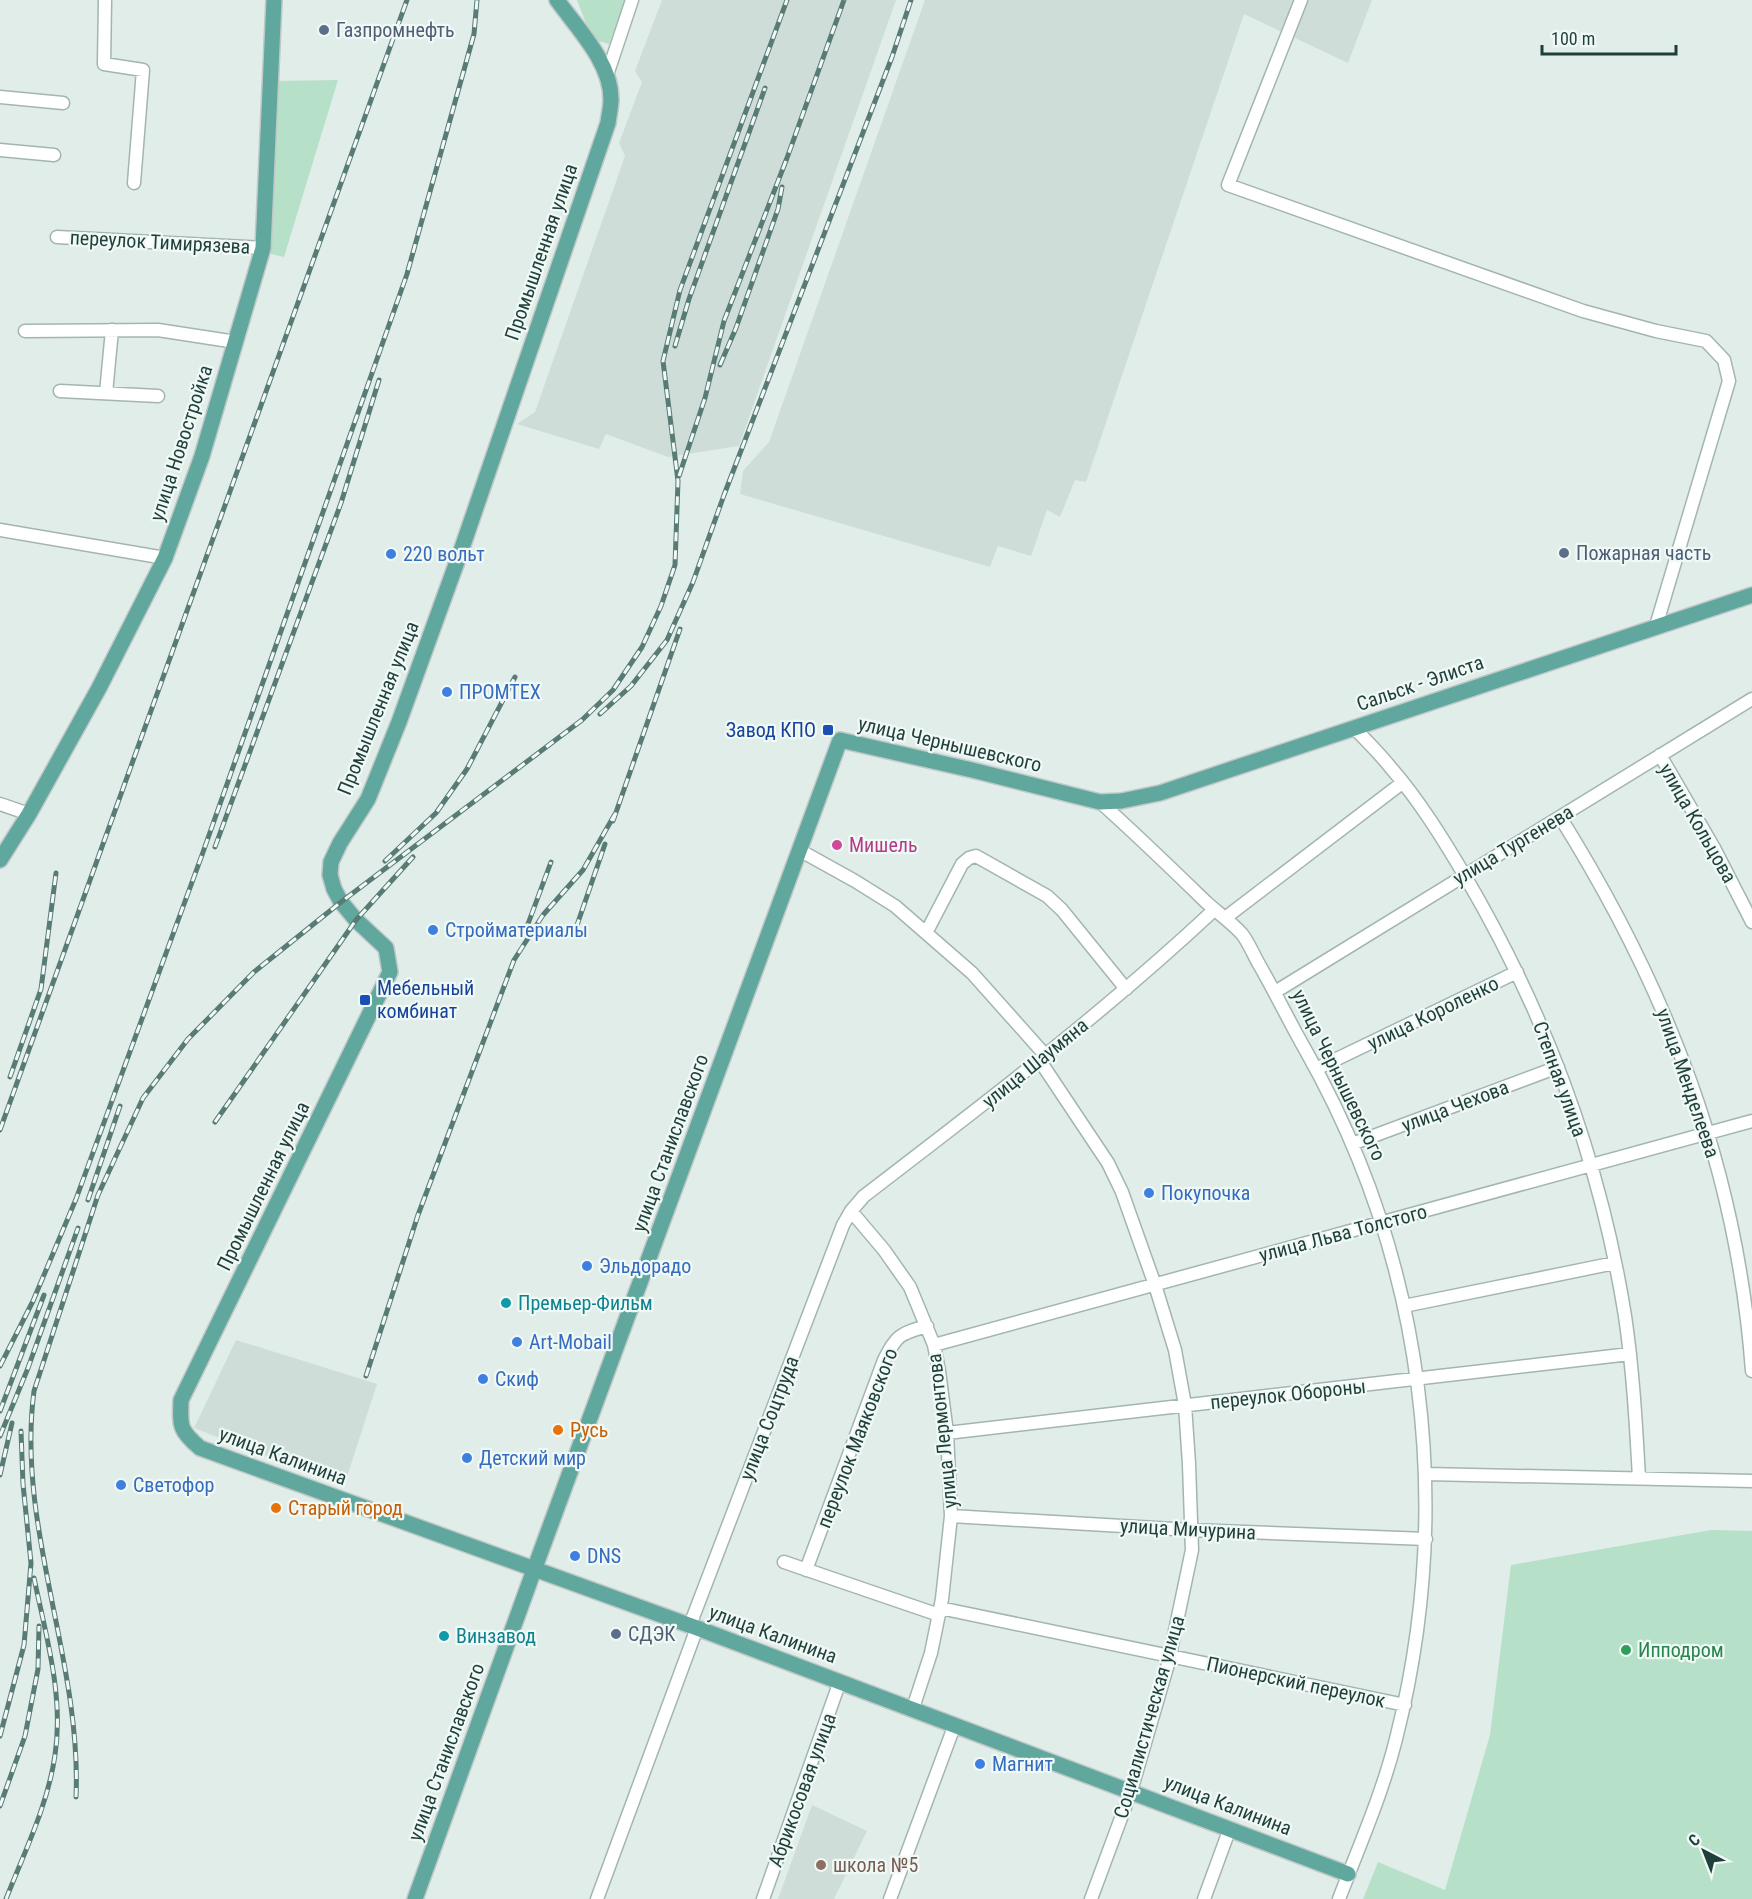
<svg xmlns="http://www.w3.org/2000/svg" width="1752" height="1899" viewBox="0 0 1752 1899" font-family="'Roboto Condensed',sans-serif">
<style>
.built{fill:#cfddd8}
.green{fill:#b7e0c8}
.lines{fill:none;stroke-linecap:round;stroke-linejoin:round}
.minor-casing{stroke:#a3b5b1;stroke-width:15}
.major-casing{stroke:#c0c9c8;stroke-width:18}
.minor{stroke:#fff;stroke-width:12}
.major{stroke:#60a79e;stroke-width:15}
.rail-casing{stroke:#597b76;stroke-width:5}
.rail{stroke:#f1f9f6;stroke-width:3;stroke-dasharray:9;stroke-linecap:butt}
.service-dot{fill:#5c6f8a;stroke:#f1f9f6;stroke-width:2}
.shop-dot{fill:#3f7fe0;stroke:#f1f9f6;stroke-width:2}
.transit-dot{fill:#1a4fb4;stroke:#f1f9f6;stroke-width:2}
.hotel-dot{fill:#d1479c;stroke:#f1f9f6;stroke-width:2}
.culture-dot{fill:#0f9aa8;stroke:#f1f9f6;stroke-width:2}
.food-dot{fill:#e8710a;stroke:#f1f9f6;stroke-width:2}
.leisure-dot{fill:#2e9e5b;stroke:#f1f9f6;stroke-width:2}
.education-dot{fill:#8d6e63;stroke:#f1f9f6;stroke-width:2}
.labels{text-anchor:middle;stroke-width:4.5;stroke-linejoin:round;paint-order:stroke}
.service-label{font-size:20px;fill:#4e5e75;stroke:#f1f9f6;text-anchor:start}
.street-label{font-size:20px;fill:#1f3f3b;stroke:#f1f9f6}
.shop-label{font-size:20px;fill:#366cbe;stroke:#f1f9f6;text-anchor:start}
.transit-label{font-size:20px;fill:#164399;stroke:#f1f9f6;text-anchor:end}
.hotel-label{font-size:20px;fill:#b23c85;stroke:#f1f9f6;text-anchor:start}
.culture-label{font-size:20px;fill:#0d838f;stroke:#f1f9f6;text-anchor:start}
.food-label{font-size:20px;fill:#c56008;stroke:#f1f9f6;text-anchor:start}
.leisure-label{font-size:20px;fill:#27864d;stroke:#f1f9f6;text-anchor:start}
.education-label{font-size:20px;fill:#785e54;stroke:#f1f9f6;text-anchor:start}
</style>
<rect width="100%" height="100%" fill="#e1ede9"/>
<path class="built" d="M662 0H896L739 446 668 457 606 434 599 449 517 424 535 412 625 156 619 143 642 82 635 71Z
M925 0H1372L1348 63 1244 14 1086 482 1075 480 1060 517 1047 510 1031 556 998 546 990 567 740 494 743 471 769 442Z
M236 1340 377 1384 344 1486 194 1428Z
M812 1805 867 1831 834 1899H778Z"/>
<path class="green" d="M577 0H625L609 44 592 39Z
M338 80 284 257 267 253 275 81Z
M1711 1530 1752 1531V1899H1363L1378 1862 1445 1890 1490 1735 1511 1565Z"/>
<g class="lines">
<g class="minor-casing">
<path id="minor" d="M105 0 104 64 143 70 134 183
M1301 0 1228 185 1583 311 1656 331 1706 341 1724 360 1729 381 1656 626
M607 75 632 0
M0 97 63 103
M0 150 54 155
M57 237 263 248
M25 331 158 330 236 342
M60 391 158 396
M106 393 112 330
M0 530 165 558
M1354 728C1367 741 1380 754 1391 768 1419 800 1443 839 1465 876 1545 1012 1600 1160 1625 1316 1633 1370 1636 1424 1639 1478
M1660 755 1714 848 1752 922
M1100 802C1136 834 1171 868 1206 902 1218 913 1231 922 1242 934 1249 943 1254 956 1260 966 1276 994 1290 1023 1306 1051 1425 1261 1455 1506 1396 1739 1382 1795 1359 1846 1339 1899
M0 804 29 814
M1560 817C1667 988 1737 1167 1752 1371
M801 851 855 881 895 906 972 973 1046 1056
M1225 918 1402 783
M926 933 962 864 969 858 976 856 1047 896 1062 910 1126 989
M1275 992 1752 699
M1040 1061 1108 1163 1122 1192 1155 1285 1175 1350 1185 1405 1189 1464 1192 1550 1168 1664 1131 1791 1091 1899
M1316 1069 1517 972
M1352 1144 1558 1067
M851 1211 884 1250 910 1287 934 1345 939 1371 947 1433 951 1516 942 1599 931 1653 913 1708
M1404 1306 1615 1263
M934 1345 1752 1121
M947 1433 1630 1354
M1426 1474 1752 1481
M951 1516 1191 1530 1426 1539
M784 1562 939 1615
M806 1570 884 1360C897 1335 899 1334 927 1326
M940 1608 1405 1705
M690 1625 843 1225 851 1211 864 1196C984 1104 1104 1013 1214 910
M597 1899 697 1628
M763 1899 840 1681
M890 1899 955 1724
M1204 1899 1230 1828"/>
</g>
<g class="major-casing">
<path id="major" d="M557 0C577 28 611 62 611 99 611 107 609 115 608 123L462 548 399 722 368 799 340 843 331 862 330 875 334 889 341 902 356 920 386 948 390 972 181 1400C180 1426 179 1430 200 1448L697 1628 1348 1874
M0 860 29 814 99 688 165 558 202 456 263 248 274 0
M415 1899 534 1570 840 740 972 770 1100 802 1121 801 1160 793 1752 595"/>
</g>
<use href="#minor" class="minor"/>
<use href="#major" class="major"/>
<g class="rail-casing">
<path id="rail" d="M675 346 689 299 765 88
M720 365 736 328 778 209 782 187
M679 476 705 398 724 321 787 158 844 0
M600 714 631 686 667 640 693 582 724 495 892 57 911 0
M613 821 680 629
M215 847 341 503 379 380
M385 861 436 813 467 769 515 677
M576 928 605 844
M525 932 551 862
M10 1077 41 989 56 873
M215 1122 356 920 413 857
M0 1130 407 0
M88 1200 120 1106
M0 1366 33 1301 76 1199 202 855 407 274 474 34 477 0
M366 1376 418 1215 514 960 543 915 583 870 615 814
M0 1411 44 1295
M0 1436 28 1368 78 1228
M0 1475 12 1423
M0 1736 24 1645 31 1563 23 1484 21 1431
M76 1797C82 1661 16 1527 34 1391L98 1195 143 1098 188 1039 254 972 341 902 582 720 613 690 642 647 661 606 675 565 678 481 663 361 680 290 787 0
M0 1806 25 1736 38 1669 39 1626
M6 1899C24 1853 48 1805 55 1755 64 1696 46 1636 34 1578"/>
</g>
<use href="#rail" class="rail"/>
</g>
<g class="service-dot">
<circle cx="324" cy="30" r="6"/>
<circle cx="1564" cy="553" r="6"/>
<circle cx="616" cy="1634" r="6"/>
</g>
<g class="shop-dot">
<circle cx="391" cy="554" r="6"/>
<circle cx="447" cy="692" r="6"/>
<circle cx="433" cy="930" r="6"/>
<circle cx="1149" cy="1193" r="6"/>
<circle cx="587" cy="1266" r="6"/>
<circle cx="517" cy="1342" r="6"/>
<circle cx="483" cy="1379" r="6"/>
<circle cx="467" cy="1458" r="6"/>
<circle cx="121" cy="1485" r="6"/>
<circle cx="575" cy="1556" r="6"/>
<circle cx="980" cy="1764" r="6"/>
</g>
<g class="transit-dot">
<rect x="822" y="724" width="12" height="12" rx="3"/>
<rect x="359" y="994" width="12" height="12" rx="3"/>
</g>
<circle class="hotel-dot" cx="837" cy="845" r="6"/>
<g class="culture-dot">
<circle cx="506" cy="1303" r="6"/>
<circle cx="444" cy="1636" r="6"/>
</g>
<g class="food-dot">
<circle cx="558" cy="1430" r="6"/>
<circle cx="276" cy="1508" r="6"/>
</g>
<circle class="leisure-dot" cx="1626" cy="1650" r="6"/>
<circle class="education-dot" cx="821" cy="1865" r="6"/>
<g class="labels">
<g class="service-label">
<text x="336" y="37">Газпромнефть</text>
<text x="1576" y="560">Пожарная часть</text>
<text x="628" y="1641">СДЭК</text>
</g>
<g class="street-label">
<text transform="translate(160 242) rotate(3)" y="7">переулок Тимирязева</text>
<text transform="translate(541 252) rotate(-71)" y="7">Промышленная улица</text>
<text transform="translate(181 443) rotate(-72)" y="7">улица Новостройка</text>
<text transform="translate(1420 683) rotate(-19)" y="7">Сальск - Элиста</text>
<text transform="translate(378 708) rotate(-68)" y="7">Промышленная улица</text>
<text transform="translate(950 744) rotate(13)" y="7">улица Чернышевского</text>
<text transform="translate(1698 823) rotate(60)" y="7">улица Кольцова</text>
<text transform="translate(1513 845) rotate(-31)" y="7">улица Тургенева</text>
<text transform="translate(1433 1013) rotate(-26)" y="7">улица Короленко</text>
<text transform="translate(1035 1063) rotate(-39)" y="7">улица Шаумяна</text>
<text transform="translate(1339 1075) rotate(64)" y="7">улица Чернышевского</text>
<text transform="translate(1560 1079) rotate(70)" y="7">Степная улица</text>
<text transform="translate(1688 1083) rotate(71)" y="7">улица Менделеева</text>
<text transform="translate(1455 1106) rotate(-21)" y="7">улица Чехова</text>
<text transform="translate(670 1143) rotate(-70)" y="7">улица Станиславского</text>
<text transform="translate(263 1186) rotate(-64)" y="7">Промышленная улица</text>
<text transform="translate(1343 1233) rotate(-15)" y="7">улица Льва Толстого</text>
<text transform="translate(1288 1394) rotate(-6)" y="7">переулок Обороны</text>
<text transform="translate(769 1418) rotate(-69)" y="7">улица Соцтруда</text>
<text transform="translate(942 1431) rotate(-96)" y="7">улица Лермонтова</text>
<text transform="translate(857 1438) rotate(-69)" y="7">переулок Маяковского</text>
<text transform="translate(283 1456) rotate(20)" y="7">улица Калинина</text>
<text transform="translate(1188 1529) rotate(3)" y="7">улица Мичурина</text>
<text transform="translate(773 1634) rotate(20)" y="7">улица Калинина</text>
<text transform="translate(1296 1682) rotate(12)" y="7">Пионерский переулок</text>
<text transform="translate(1149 1717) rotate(-74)" y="7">Социалистическая улица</text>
<text transform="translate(446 1752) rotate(-70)" y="7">улица Станиславского</text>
<text transform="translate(802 1790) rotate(-70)" y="7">Абрикосовая улица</text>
<text transform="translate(1228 1805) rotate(21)" y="7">улица Калинина</text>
</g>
<g class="shop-label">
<text x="403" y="561">220 вольт</text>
<text x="459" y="699">ПРОМТЕХ</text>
<text x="445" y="937">Стройматериалы</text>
<text x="1161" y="1200">Покупочка</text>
<text x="599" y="1273">Эльдорадо</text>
<text x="529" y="1349">Art-Mobail</text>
<text x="495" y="1386">Скиф</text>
<text x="479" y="1465">Детский мир</text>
<text x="133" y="1492">Светофор</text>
<text x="587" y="1563">DNS</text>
<text x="992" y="1771">Магнит</text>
</g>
<g class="transit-label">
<text x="816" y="737">Завод КПО</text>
<text x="377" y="995" text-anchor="start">Мебельный<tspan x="377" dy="23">комбинат</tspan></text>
</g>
<g class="hotel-label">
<text x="849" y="852">Мишель</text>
</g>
<g class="culture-label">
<text x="518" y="1310">Премьер-Фильм</text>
<text x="456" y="1643">Винзавод</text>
</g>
<g class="food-label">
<text x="570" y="1437">Русь</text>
<text x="288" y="1515">Старый город</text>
</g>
<g class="leisure-label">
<text x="1638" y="1657">Ипподром</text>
</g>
<g class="education-label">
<text x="833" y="1872">школа №5</text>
</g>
</g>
<g transform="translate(1704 1851) rotate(318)" stroke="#f1f9f6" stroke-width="4.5" paint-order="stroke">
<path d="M0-4.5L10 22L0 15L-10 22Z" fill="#1f3f3b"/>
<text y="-9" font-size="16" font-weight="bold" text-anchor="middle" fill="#1f3f3b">С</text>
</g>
<path d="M1542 45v9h134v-9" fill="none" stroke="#1f3f3b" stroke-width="3"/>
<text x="1551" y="45" font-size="18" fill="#1f3f3b" stroke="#f1f9f6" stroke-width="4.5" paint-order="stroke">100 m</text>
</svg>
